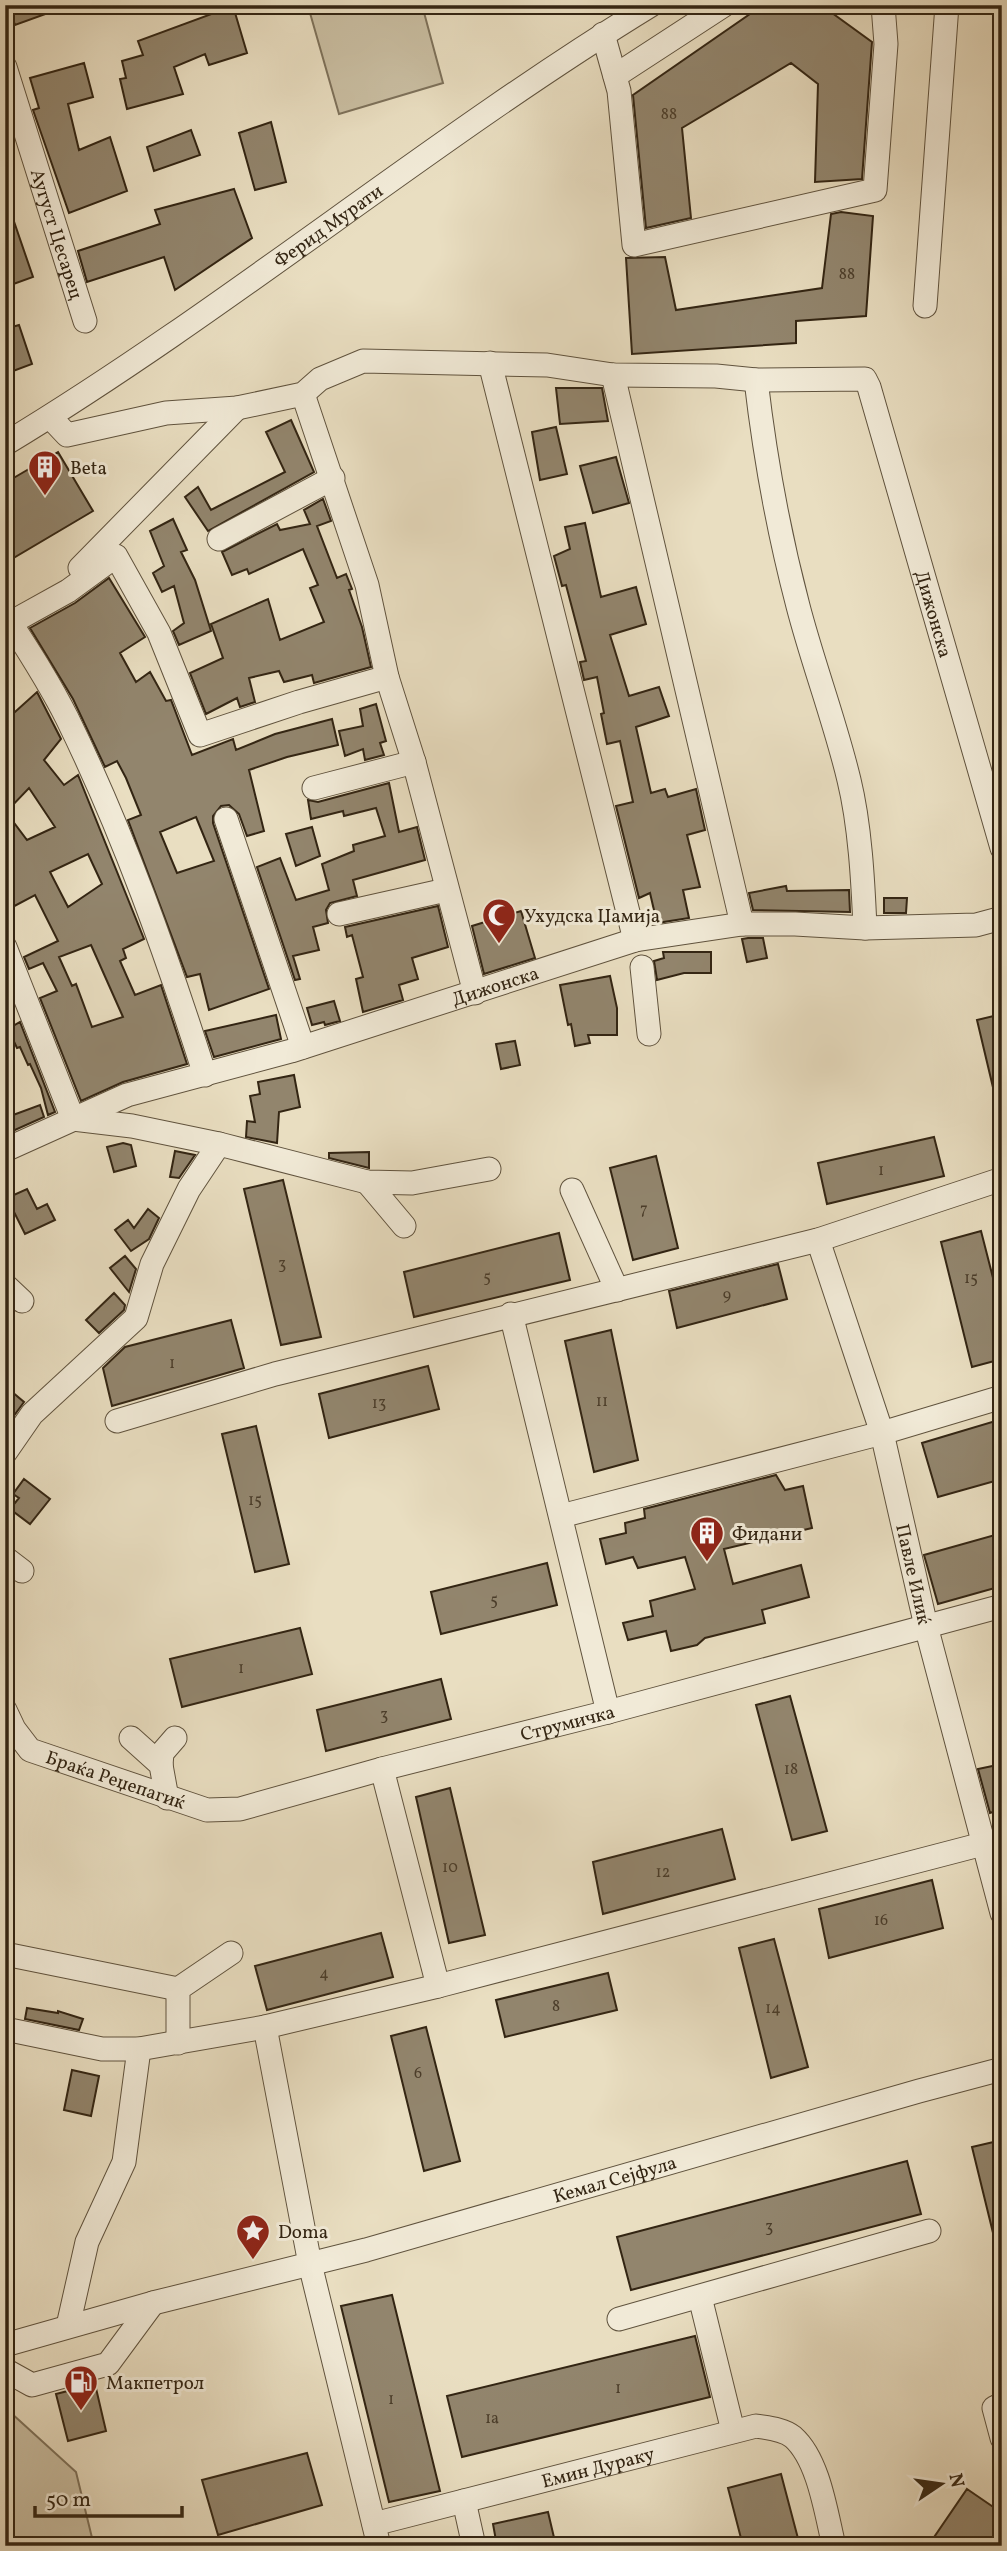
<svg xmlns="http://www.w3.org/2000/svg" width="1007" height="2551" viewBox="0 0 1007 2551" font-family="Vollkorn,serif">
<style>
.green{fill:#cabfa3;stroke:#7e725b;stroke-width:2}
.building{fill:#92856d;stroke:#332513;stroke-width:2;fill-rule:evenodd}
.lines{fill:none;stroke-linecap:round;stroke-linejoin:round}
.minor-casing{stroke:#60533e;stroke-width:25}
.minor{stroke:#f1ead7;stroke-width:23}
.labels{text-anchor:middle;stroke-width:6;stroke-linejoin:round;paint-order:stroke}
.number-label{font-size:16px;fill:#4b3d2a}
.street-label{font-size:19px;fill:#332513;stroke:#f1ead7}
.poi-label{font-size:19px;fill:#332513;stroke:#f1ead7;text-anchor:start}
</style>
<rect width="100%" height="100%" fill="#e9dec1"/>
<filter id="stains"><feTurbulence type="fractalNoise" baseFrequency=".00286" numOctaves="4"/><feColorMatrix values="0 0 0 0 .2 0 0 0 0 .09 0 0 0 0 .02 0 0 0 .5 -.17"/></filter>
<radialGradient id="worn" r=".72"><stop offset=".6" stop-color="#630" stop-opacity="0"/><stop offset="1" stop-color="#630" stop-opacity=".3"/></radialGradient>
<path class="green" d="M422 5 443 83 339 114 308 6Z
M10 2412 76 2472 94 2546H5V2413Z"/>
<path class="building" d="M8 5H64L65 7 15 25Z
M763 5H821L872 42 862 179 815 182 818 84 791 63 682 128 691 218 646 228 633 95Z
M233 6 247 53 209 65 205 54 174 67 183 94 127 109 120 79 126 78 122 61 143 55 138 41Z
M84 63 93 97 68 104 79 150 110 137 127 191 69 213 33 110 39 108 30 78Z
M271 122 286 182 255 190 239 133Z
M191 130 200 155 154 171 147 147Z
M234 189 252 238 175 290 164 257 87 282 78 251 160 224 155 210Z
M8 204 33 277 5 287V205Z
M841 212 873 216 866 316 796 321V343L632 354 626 258 665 257 676 310 822 288 831 214Z
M19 325 32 364 5 374V329Z
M556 388H602L608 421 560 424Z
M291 420 314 472 208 531 185 497 198 487 211 510 285 472 266 432Z
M556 427 567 474 540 480 532 432Z
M58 452 93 511 5 563V483Z
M616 457 629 503 593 513 580 466Z
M323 499 331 521 317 526 337 578 346 574 352 589 349 590 362 627 371 667 314 683 312 675 284 682 279 671 249 678 255 702 240 707 237 698 206 714 190 673 223 658 211 624 268 599 280 640 324 622 310 588 318 585 303 549 249 574 247 569 232 575 222 552 277 524 280 530 310 524 304 510Z
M173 519 187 550 181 552 195 580 211 631 179 645 173 631 184 623 174 586 162 592 153 573 164 566 150 531Z
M585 523 601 597 636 587 646 624 610 635 629 696 659 687 669 716 636 727 651 793 665 789 668 797 696 789 705 830 687 835 700 887 683 890 689 918 657 923 650 893 639 898 616 806 633 802 620 741 607 744 601 714 604 713 597 677 584 680 580 662 586 661 566 585 562 586 554 556 570 549 565 527Z
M109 578 145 637 120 653 136 682 150 672 166 701 171 700 192 755 233 739 236 750 275 734 332 719 338 745 287 757 249 770 264 831 247 836 239 814 229 805 221 806 213 816V823L269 989 209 1010 200 974 187 977 128 820 141 815 126 778 117 761 105 767 73 699 30 628 75 603ZM196 817 214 861 177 873 160 832Z
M37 692 61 739 44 760 64 785 78 775 144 939 123 949 126 958 120 961 135 995 161 985 187 1064 123 1082 81 1101 40 998 57 991 43 963 29 969 24 957 58 941 35 895 5 911V721ZM29 788 55 827 27 840 6 812ZM88 854 102 884 68 907 50 872ZM91 945 123 1017 92 1027 76 984 72 986 59 957Z
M376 704 386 741 380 743 384 755 365 760 363 749 345 756 339 731 363 726 360 709Z
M389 783 399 832 417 827 425 860 353 880 357 896 330 903 326 910 328 923 313 927 319 950 293 956 300 979 295 980 257 867 280 858 296 900 329 890 322 864 354 851 353 845 385 836 376 808 344 816 343 811 311 819 308 800 318 802Z
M312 827 320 856 296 866 286 834Z
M786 886 787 891 849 890 850 912 753 910 749 893Z
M884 898H907L906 913H884Z
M438 906 448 947 412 958 418 979 399 985 403 1000 363 1012 356 979 363 977 352 935 347 937 345 927Z
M521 911 535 958 484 974 472 926Z
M748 938H763L767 958 747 962 742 939Z
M663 952H711V973H684L657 980 654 961 664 958Z
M610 976 617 1008V1035H588L590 1043 575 1046 571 1024 568 1025 560 985Z
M334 1001 340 1021 325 1025 324 1022 312 1025 307 1008Z
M1002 1014V1099L996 1100 977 1020Z
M276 1015 281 1039 214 1057 205 1031Z
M20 1022 55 1112 48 1115 41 1088 30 1064 28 1065 20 1047 17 1048 8 1029Z
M515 1041 520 1065 501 1069 496 1044Z
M294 1075 300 1107 279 1112 277 1143 246 1137 247 1121 255 1122 250 1096 260 1094 258 1082Z
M40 1105 44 1117 6 1134 5 1118Z
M934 1137 944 1176 827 1204 818 1163Z
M123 1143 131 1145 136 1166 114 1172 107 1147Z
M175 1151 195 1155 179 1178 170 1177Z
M369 1152V1168L329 1158V1153Z
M656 1156 678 1248 633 1260 610 1168Z
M283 1180 321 1337 281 1345 244 1189Z
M27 1189 37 1209 47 1204 55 1220 25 1234 7 1198Z
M148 1209 159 1218 149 1239 131 1251 115 1230 128 1220 134 1228Z
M981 1231 1002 1313V1359L972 1367 941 1242Z
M559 1233 570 1280 414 1317 404 1272Z
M125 1256 136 1269 129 1292 110 1268Z
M778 1264 787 1299 677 1328 669 1291Z
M114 1293 125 1305 124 1310 99 1333 86 1320Z
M231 1320 244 1368 112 1406 103 1368 125 1347Z
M611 1330 638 1460 594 1472 565 1341Z
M428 1366 439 1409 329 1438 319 1394Z
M5 1386 24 1402 5 1428Z
M1002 1419V1479L938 1497 922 1443Z
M256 1426 289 1564 255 1572 222 1434Z
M776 1475 785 1490 803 1486 812 1528 724 1549 733 1584 801 1565 809 1597 762 1610 765 1623 705 1638 697 1645 671 1651 666 1631 628 1640 623 1623 653 1616 650 1601 695 1589 685 1557 638 1568 633 1557 606 1564 600 1539 626 1533 625 1523 645 1518 644 1509Z
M24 1479 50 1499 30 1524 10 1509 19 1498 13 1494Z
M1002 1533V1586L938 1604 924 1555Z
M547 1563 557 1605 441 1634 431 1592Z
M300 1628 312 1674 182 1707 170 1659Z
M441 1679 451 1719 326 1751 317 1710Z
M790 1696 827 1831 792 1840 756 1705Z
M1002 1764V1809L990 1813 978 1769Z
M450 1788 485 1935 449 1943 416 1797Z
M722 1829 735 1879 603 1914 593 1862Z
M932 1880 943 1928 829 1958 819 1909Z
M381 1933 393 1977 267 2010 255 1966Z
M774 1939 808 2067 771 2078 739 1948Z
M608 1973 617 2010 505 2037 496 2000Z
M27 2008 58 2013V2011L83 2019 79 2030 25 2019Z
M426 2027 460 2161 424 2171 391 2036Z
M72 2070 99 2076 91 2116 64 2110Z
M1002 2140V2244L996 2245 972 2147Z
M907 2161 921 2214 631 2290 617 2237Z
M392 2295 440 2491 389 2502 341 2306Z
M695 2336 710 2397 462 2457 447 2396Z
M95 2384 106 2431 68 2441 56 2394Z
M307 2453 322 2505 218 2535 202 2480Z
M781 2474 800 2546H743L728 2488Z
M967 2489 1002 2513V2546H928Z
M548 2512 556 2546H497L493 2524Z"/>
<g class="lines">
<g class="minor-casing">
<g id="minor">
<path d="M603 34 619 91 634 245 875 190 886 44 883 5"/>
<path id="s1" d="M5 67 85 321"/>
<path d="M615 76 724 5"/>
<path d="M925 306 947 5"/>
<path d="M490 363 635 940"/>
<path d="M613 375 742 924"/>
<path d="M756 380C765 458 778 530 798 606 813 664 835 721 849 780 860 825 863 881 865 928"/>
<path d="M303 394 367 585 387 677 414 762 475 993"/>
<path id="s2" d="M50 417 67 435 166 413 237 408 303 394 320 379 363 361 547 365 613 375 716 376 756 380 865 379 869 387 1002 848"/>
<path id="s3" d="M5 444C228 309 429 141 651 5"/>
<path d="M219 539 333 478"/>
<path d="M80 568 237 408"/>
<path d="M10 622C30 653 50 684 67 718 123 832 166 953 205 1075"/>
<path d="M5 626 68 591 116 556 159 633 200 735 299 702 387 677"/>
<path d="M314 788 414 762"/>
<path d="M226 819 303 1047"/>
<path d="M339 914 446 890"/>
<path d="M5 947 73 1119 132 1126 219 1144 367 1182 412 1183 489 1169"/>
<path d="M642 967 649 1034"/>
<path id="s4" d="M5 1150 127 1095 291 1051 635 940 742 924H795L865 928 976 925 1002 918"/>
<path d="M367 1182 404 1226"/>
<path d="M572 1190 617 1290"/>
<path id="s5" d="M818 1240 882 1433 926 1626 1002 1913"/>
<path d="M5 1285 22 1301"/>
<path d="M511 1314 608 1712"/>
<path d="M117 1421 275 1374 818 1240 1002 1179"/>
<path d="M5 1453 32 1414 136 1318 152 1264 189 1189 219 1144"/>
<path d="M561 1516 882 1433 1002 1397"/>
<path d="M5 1558 22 1571"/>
<path id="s6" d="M5 1710 14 1729 30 1750 207 1810 240 1809 382 1769 608 1712 1002 1606"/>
<path d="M131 1738 161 1765 167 1798"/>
<path d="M161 1765 162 1753 175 1738"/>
<path d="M382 1769 438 1986"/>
<path d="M5 1954 178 1989"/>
<path d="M5 2029 102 2049H139L265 2027"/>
<path d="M178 2043V1989L231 1953"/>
<path d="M700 2297 733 2431"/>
<path d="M619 2319 929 2231"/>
<path d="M68 2326 87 2242 124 2162 139 2049"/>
<path id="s7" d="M5 2345 153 2303 366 2250 919 2091 1002 2069"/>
<path d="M5 2370 32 2385 108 2364 153 2303"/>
<path d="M1002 2404 994 2408 1002 2438"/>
<path d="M464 2501 474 2546"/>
<path id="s8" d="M374 2524 756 2426C768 2428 783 2429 793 2437 819 2460 826 2513 834 2546"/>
<path d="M379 2546 310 2264 265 2027 438 1986 1002 1839"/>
</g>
</g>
<use href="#minor" class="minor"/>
</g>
<defs>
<g id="building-pin" transform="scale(1.75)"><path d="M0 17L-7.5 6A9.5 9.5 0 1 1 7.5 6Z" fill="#8f2418" stroke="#f1ead7"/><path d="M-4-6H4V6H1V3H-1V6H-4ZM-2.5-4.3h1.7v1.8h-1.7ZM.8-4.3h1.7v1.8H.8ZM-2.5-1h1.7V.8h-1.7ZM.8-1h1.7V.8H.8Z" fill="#fff"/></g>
<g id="mosque-pin" transform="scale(1.75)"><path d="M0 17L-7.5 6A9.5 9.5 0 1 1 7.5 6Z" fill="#8f2418" stroke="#f1ead7"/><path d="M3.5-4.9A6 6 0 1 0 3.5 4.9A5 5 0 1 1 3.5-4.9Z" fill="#fff"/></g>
<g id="sight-pin" transform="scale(1.75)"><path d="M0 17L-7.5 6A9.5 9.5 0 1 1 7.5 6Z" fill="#8f2418" stroke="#f1ead7"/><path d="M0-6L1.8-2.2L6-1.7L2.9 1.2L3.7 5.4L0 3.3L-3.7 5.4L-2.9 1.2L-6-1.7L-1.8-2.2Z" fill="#fff"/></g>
<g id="fuel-pin" transform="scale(1.75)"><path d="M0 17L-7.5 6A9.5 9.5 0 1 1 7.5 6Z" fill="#8f2418" stroke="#f1ead7"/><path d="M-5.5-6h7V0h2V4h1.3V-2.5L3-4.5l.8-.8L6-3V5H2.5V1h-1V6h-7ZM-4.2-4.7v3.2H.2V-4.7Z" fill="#fff"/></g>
</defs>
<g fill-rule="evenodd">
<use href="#building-pin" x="45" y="467"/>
<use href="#mosque-pin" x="499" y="915"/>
<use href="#building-pin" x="707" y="1533"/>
<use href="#sight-pin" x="253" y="2231"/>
<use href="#fuel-pin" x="81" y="2382"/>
</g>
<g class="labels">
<g class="number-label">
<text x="669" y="119">88</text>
<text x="847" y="279">88</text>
<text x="881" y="1175">1</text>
<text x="644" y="1214">7</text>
<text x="282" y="1269">3</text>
<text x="487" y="1282">5</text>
<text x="971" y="1283">15</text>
<text x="727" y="1300">9</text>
<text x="172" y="1368">1</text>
<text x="602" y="1406">11</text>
<text x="379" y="1408">13</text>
<text x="255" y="1505">15</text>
<text x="494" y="1605">5</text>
<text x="241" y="1673">1</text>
<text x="384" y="1720">3</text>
<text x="791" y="1774">18</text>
<text x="450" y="1872">10</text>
<text x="663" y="1877">12</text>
<text x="881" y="1925">16</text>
<text x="324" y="1978">4</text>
<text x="556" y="2011">8</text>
<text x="773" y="2013">14</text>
<text x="418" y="2078">6</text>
<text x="769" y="2232">3</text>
<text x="618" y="2393">1</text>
<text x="391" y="2404">1</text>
<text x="492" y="2423">1а</text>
</g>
<g class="street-label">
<text dy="7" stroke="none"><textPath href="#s3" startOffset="390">Ферид Мурати</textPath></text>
<text dy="7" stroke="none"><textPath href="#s1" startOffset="175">Аугуст Цесарец</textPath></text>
<text dy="7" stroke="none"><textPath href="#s2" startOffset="1082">Дижонска</textPath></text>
<text dy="7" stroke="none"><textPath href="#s4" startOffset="518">Дижонска</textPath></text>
<text dy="7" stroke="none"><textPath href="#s5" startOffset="348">Павле Илиќ</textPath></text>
<text dy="7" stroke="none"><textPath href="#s6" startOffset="606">Струмичка</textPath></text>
<text dy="7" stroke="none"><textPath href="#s6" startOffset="138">Браќа Реџепагиќ</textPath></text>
<text dy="7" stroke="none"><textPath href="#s7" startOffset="632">Кемал Сејфула</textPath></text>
<text dy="7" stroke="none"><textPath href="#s8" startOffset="231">Емин Дураку</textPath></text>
</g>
<g class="poi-label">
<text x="70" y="474">Beta</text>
<text x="524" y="922">Ухудска Џамија</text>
<text x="732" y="1540">Фидани</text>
<text x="278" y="2238">Doma</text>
<text x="106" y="2389">Макпетрол</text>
</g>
</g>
<rect width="1007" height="2551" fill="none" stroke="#e9dec1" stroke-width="28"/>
<rect x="7" y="7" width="993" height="2537" fill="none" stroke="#332513" stroke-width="3.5"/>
<rect x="14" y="14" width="979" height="2523" fill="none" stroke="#332513" stroke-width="2"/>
<g transform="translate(941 2484) rotate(77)" stroke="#f1ead7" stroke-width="5" paint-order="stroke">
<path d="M0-5L12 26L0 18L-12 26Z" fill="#332513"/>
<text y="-10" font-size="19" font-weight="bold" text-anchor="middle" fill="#332513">N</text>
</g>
<path d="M35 2506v10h147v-10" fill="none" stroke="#332513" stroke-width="3.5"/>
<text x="46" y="2506" font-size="21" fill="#332513" stroke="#f1ead7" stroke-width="5" paint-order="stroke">50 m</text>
<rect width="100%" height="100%" filter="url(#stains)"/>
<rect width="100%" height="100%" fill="url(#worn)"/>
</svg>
